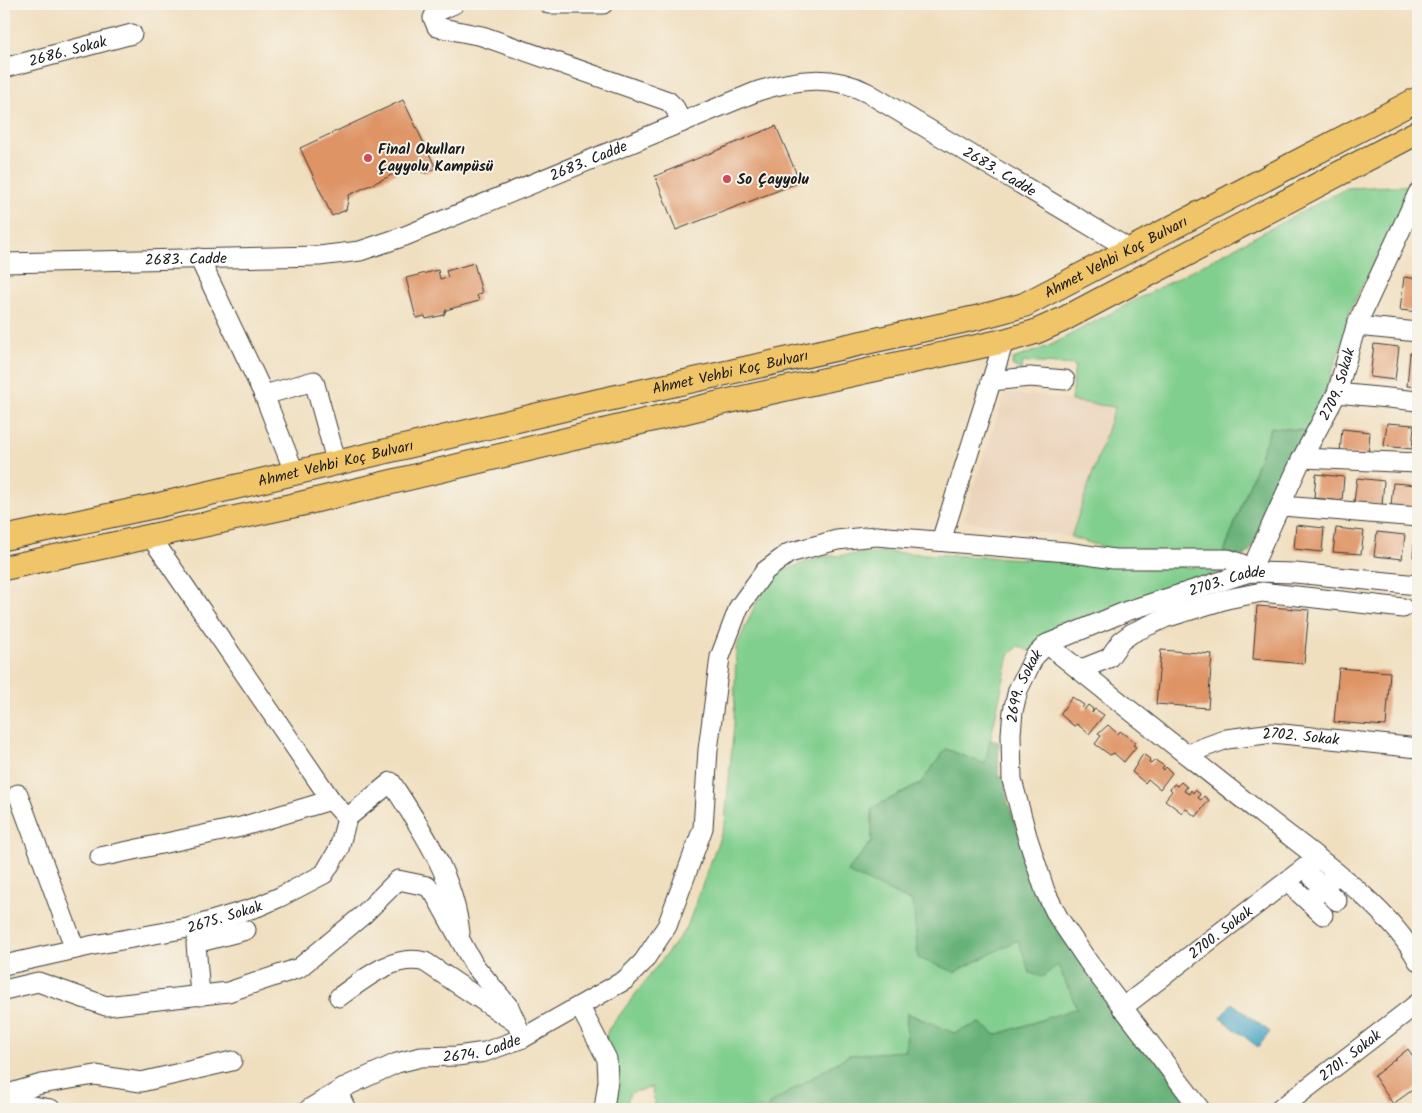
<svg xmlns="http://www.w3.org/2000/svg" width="1422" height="1113" viewBox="0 0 1422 1113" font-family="Kalam,sans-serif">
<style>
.built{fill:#ebd2b9}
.green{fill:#81cf8e;stroke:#4e7655}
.forest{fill:#68b279;stroke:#42674a}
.water{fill:#46a6c5;stroke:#316170}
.building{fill:#df9466}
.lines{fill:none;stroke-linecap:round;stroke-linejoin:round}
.minor-casing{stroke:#3c3934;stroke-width:21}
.major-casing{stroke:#3c3934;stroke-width:26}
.minor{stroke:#fff;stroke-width:19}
.major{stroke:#f0c469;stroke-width:24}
.poi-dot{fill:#d1495b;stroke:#f7f3e8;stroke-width:2}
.labels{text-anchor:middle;stroke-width:4;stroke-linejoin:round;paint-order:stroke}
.street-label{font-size:15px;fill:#1c1c1c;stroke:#f7f3e8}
.poi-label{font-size:15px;font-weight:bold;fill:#1c1c1c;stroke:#f7f3e8;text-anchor:start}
</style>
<rect width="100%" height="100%" fill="#f7f3e8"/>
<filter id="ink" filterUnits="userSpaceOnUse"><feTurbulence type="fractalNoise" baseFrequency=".02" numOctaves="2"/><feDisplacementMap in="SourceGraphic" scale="10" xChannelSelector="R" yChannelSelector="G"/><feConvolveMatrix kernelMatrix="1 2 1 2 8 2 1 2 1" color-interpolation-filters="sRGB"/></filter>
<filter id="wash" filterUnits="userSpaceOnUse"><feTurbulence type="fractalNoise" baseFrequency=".0096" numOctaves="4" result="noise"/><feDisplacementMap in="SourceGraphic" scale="20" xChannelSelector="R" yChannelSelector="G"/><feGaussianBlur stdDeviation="1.12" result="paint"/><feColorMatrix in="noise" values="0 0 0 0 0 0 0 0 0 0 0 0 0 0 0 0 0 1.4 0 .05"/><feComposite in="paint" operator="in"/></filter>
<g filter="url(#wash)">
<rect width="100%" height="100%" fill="#f0dfbf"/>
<path class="built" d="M1005 393 1022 394 1021 396 1029 397 1030 394 1115 407 1071 537 963 520Z"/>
<path class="green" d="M1417 185 1401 210 1350 310 1346 331 1321 403 1307 431 1271 427 1223 555 1113 550 1071 537 1115 407 1071 401 1075 365 1023 362 1022 371 1012 365 1013 359 1049 346 1347 188Z
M883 552 1231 569 1153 592 1053 632 1030 651 1019 646 1009 655 985 764 946 749 920 784 872 808V841L847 871 913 902 955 972 1018 939 1058 964 1077 1008 996 1035 980 1023 954 1033 907 1013 906 1051 849 1055 768 1105 769 1109H655L652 1087 630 1093 625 1109H608L606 1038 608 1030 687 927 725 823 734 724 736 648 756 603 777 573 820 557Z"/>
<path class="forest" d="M1271 427 1307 431 1251 549 1245 556 1223 555Z
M990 740 999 742 998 776 1004 777 1007 800 1050 920 1191 1103 1183 1109H769L768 1105 849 1055 906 1051 907 1013 954 1033 980 1023 996 1035 1077 1008 1058 965 1042 977 1030 973 1018 940 955 972 918 958 913 902 847 872 872 841V808L920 784 946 749 985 764Z"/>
<path class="water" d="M1232 1003 1270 1032 1258 1047 1220 1018Z"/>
<g id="blocks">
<path class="building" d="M403 100 436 168 426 173 409 167 349 195 346 210 332 216 300 148Z
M776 126 800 182 676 230 655 176Z
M474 263 482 293 477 295 479 301 446 310 444 315 426 319 425 316 416 318 406 278 438 270 440 279 448 277 446 271Z
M1404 277 1418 279V312L1400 310Z
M1374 344 1399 347 1395 380 1370 377Z
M1410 353 1418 354V387L1407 386Z
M1387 423 1414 425 1412 449 1384 446Z
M1342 429 1370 432 1368 456 1340 453Z
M1316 474 1344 477 1342 501 1314 498Z
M1357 478 1384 481 1382 505 1354 502Z
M1393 483 1418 485V509L1391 507Z
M1296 525 1324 528 1322 552 1294 549Z
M1336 528 1364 531 1361 554 1333 552Z
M1377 532 1405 535 1402 559 1374 556Z
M1415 533 1418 534V558L1413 557Z
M1257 606 1309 610 1304 664 1253 659Z
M1161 650 1212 654 1208 708 1156 704Z
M1339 668 1390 672 1386 726 1334 722Z
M1072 697 1084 705 1082 708 1084 710 1088 705 1093 709 1092 713 1095 709 1104 715 1089 734 1077 724 1074 726 1060 714Z
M1108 725 1118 734 1120 731 1136 743 1133 745 1136 747 1124 762 1114 753 1110 755 1095 744 1101 736 1098 734Z
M1143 754 1150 759 1149 763 1151 764 1155 760 1164 766 1162 768 1164 770 1166 767 1172 773 1160 789 1148 779 1145 783 1132 772Z
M1181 782 1187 787 1184 791 1189 794 1191 790 1193 793 1195 790 1200 794 1198 798 1201 800 1204 796 1209 800 1196 817 1185 808 1182 813 1165 800 1172 791 1170 789 1174 784 1177 786Z
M1408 1049 1418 1064V1086L1393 1104 1374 1076Z"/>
</g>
</g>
<g filter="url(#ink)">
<use href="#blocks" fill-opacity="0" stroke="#3c3934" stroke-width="1"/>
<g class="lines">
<g class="minor-casing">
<g id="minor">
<path d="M454 4 436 12 433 18 437 27 482 36 668 101 675 108 681 123"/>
<path d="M549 4H603"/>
<path id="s1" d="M4 68 132 34"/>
<path d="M199 258 264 395 295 474"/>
<path id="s2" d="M4 263 319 256 360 251 405 236 758 91C797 79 832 74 868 93L1131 250"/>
<path d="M1356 326 1418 332"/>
<path d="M991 381 1030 377 1065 380"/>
<path d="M1337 393 1418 401"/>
<path d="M264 395 314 381 337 464"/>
<path d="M1302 458 1418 463"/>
<path d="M1282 506 1418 517"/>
<path d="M151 537 331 800 347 818"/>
<path d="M941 541 1004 341"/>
<path d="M1047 644C1119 702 1192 759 1264 816 1314 856 1388 905 1418 961"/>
<path d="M1079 670 1109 658 1121 641 1132 633 1165 618 1227 599 1262 592 1403 608"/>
<path id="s3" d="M1186 754 1227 739 1273 733 1418 748"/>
<path d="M18 794 75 949"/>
<path d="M100 857 241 827 331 800"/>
<path d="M1313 878 1337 901"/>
<path d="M1297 891 1323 915"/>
<path d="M1309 902 1337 874"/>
<path id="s4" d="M4 965 94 945 188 928 257 907 280 897 324 874 339 849 347 818 391 782C422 830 454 876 460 933"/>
<path d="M4 990 38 982 106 1006 228 992 299 968 363 915 398 880 427 886 434 893 474 965 509 1007 523 1038"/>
<path d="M200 996 196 943 246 930"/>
<path d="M339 997C363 980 394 953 425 962L513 1021"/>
<path d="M580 1007 607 1059 608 1081 604 1109"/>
<path id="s5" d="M1122 1008 1317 858"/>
<path d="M338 1092 346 1109"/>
<path d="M4 1095 41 1084 95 1075 141 1082 232 1061"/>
<path d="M4 1101 51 1109"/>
<path id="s6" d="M309 1109 349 1085 397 1063 421 1057 457 1056 485 1052 523 1038 625 980 643 962 667 926 703 828 708 750 720 657 739 607 765 571 789 553 837 540 876 536 1067 552 1114 559H1228L1242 564 1250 572 1302 458 1337 393 1356 326 1418 193"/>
<path id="s7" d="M1200 1109 1089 963 1058 917 1045 891 1027 836 1012 780 1011 734 1013 711 1018 690 1034 657 1047 644 1127 611 1250 572 1295 573 1418 585"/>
<path id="s8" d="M1280 1109 1418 1003"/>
</g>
</g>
<g class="major-casing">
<g id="major">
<path id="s9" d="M4 538 155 506 585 404 980 317 1024 305 1418 99"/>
<path d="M4 568 300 504 720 403 1004 341 1035 332 1062 320 1418 132"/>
</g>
</g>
<use href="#minor" class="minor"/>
<use href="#major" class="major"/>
</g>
</g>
<g class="poi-dot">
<circle cx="368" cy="158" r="5"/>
<circle cx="727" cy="179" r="5"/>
</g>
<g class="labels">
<g class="street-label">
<text dy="5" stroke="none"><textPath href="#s1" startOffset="66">2686. Sokak</textPath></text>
<text dy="5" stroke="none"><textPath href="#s2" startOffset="602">2683. Cadde</textPath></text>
<text dy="5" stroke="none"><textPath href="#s2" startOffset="1052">2683. Cadde</textPath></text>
<text dy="5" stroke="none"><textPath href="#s9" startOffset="1150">Ahmet Vehbi Koç Bulvarı</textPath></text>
<text dy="5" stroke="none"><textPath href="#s2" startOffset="182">2683. Cadde</textPath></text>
<text dy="5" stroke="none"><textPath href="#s9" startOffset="745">Ahmet Vehbi Koç Bulvarı</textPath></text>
<text dy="5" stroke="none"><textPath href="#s6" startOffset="1495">2709. Sokak</textPath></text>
<text dy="5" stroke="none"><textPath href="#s9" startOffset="340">Ahmet Vehbi Koç Bulvarı</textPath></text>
<text dy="5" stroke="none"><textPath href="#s7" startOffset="721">2703. Cadde</textPath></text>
<text dy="5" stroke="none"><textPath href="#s7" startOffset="480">2699. Sokak</textPath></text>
<text dy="5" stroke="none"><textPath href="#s3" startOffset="118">2702. Sokak</textPath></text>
<text dy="5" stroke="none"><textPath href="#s4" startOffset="226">2675. Sokak</textPath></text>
<text dy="5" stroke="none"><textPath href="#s5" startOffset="124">2700. Sokak</textPath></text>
<text dy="5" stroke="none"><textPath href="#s6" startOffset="186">2674. Cadde</textPath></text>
<text dy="5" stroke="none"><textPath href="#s8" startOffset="88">2701. Sokak</textPath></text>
</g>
<g class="poi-label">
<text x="378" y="154">Final Okulları<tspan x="378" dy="17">Çayyolu Kampüsü</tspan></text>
<text x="737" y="184">So Çayyolu</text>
</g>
</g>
<rect width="1422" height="1113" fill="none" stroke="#f7f3e8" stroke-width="20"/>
</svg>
